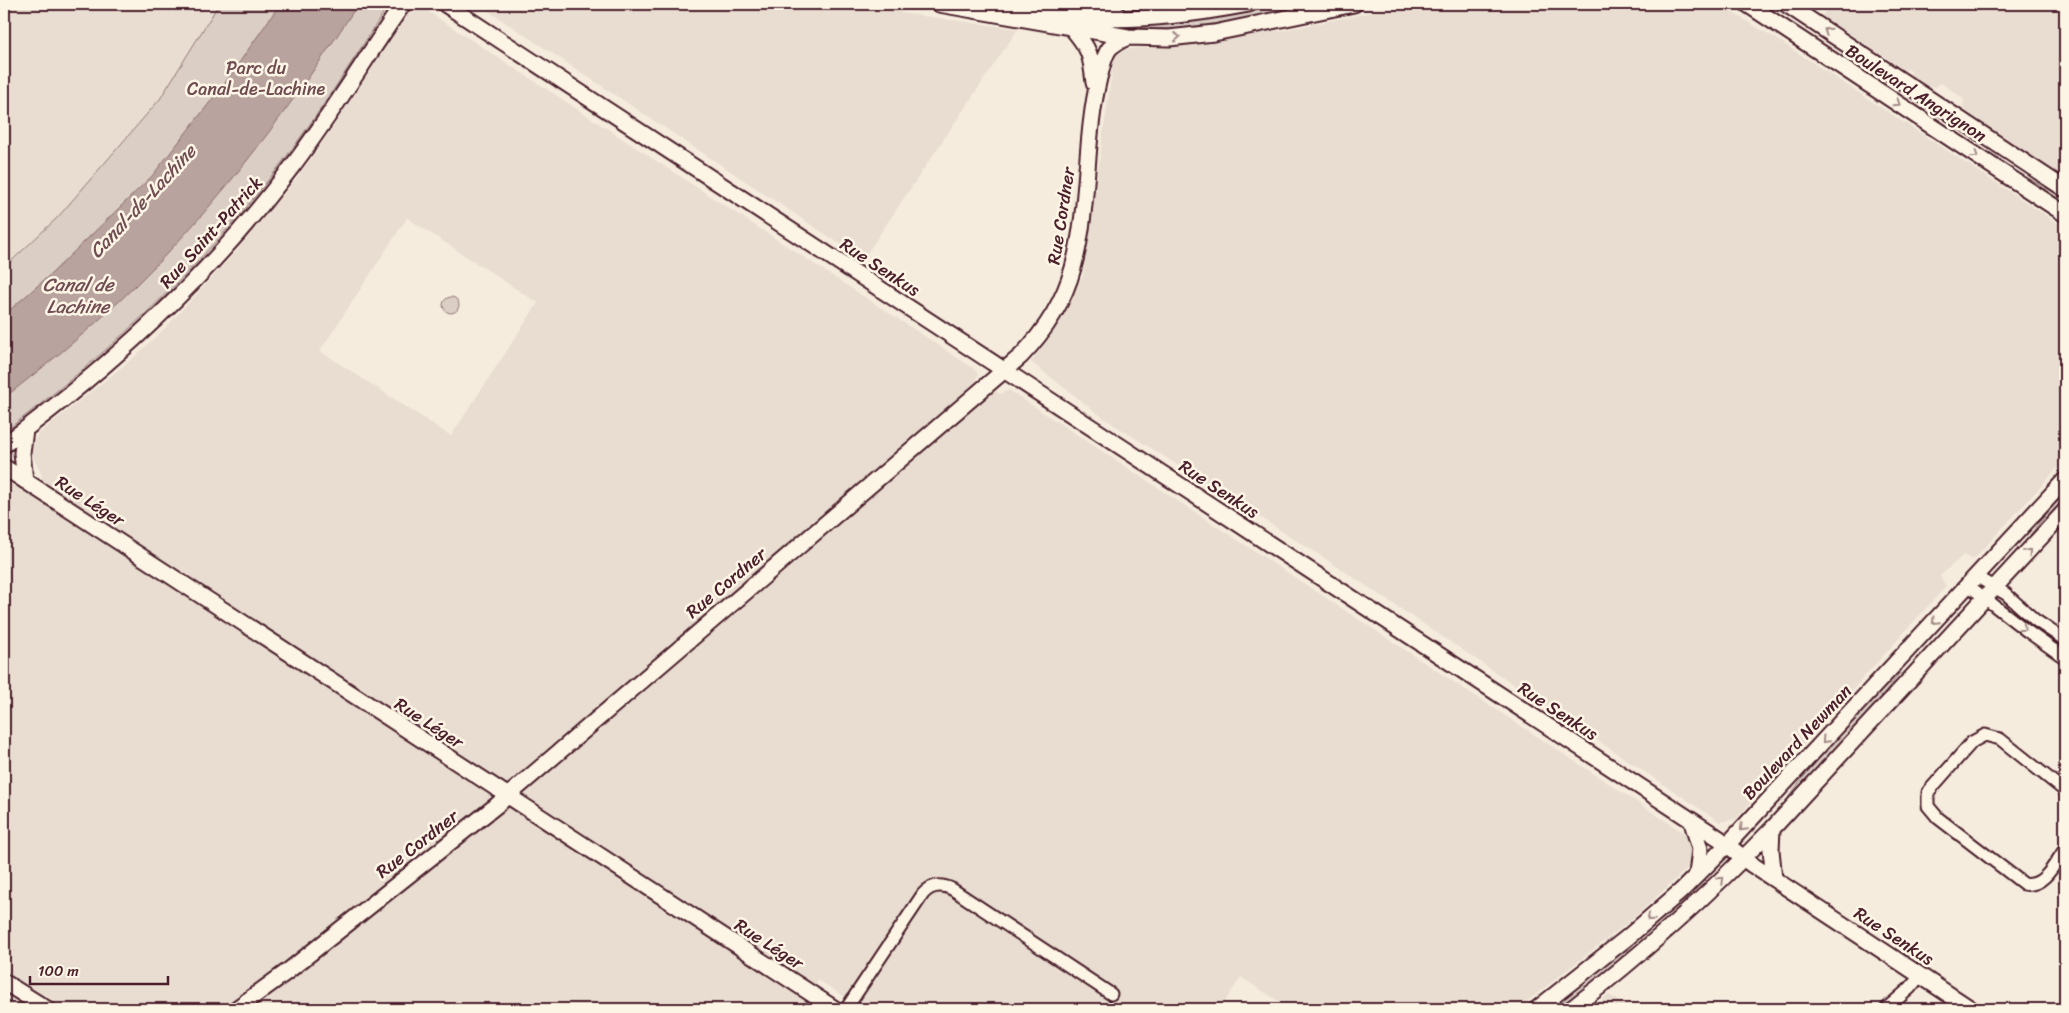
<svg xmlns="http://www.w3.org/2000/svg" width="2069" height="1013" viewBox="0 0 2069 1013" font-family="Sriracha,sans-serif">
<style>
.built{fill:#e8ddd0;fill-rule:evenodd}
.green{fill:#dbcec4;stroke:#927678}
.water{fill:#b8a39e;stroke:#8c6e70}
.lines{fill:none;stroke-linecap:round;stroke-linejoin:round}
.street-casing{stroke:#4a1f2b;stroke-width:15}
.secondary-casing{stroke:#4a1f2b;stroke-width:19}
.street{stroke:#fcf5e5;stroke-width:11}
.secondary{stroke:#fcf5e5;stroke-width:15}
.oneway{stroke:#a38a88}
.labels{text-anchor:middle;stroke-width:5;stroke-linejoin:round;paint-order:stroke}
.park-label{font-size:18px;fill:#6e4b51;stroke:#fcf5e5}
.street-label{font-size:18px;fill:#4a1f2b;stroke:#fcf5e5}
.water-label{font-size:19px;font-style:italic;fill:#704d53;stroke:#fcf5e5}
</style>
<rect width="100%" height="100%" fill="#f5ecde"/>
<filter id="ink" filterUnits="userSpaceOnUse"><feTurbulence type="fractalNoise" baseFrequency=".02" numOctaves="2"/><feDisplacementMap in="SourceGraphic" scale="10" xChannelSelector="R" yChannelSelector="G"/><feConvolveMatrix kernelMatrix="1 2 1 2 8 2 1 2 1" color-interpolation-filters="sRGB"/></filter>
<g filter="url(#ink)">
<path class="built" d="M4 4H219L160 99 58 217 4 268Z
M478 4H887L901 13 1018 29 863 259Z
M1411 4H1718L1775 38 2065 228V460L1973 560 1963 555 1940 576 1946 586 1736 819 1720 822 1332 563 1105 419 1031 362 1051 336 1083 276 1115 50 1174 46 1267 31H1280Z
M1830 4H2065V177L1967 112 1963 107 1964 99 1941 83 1935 87 1928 86 1910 74 1911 71 1907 69 1906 71 1822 16Z
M424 9 973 368 978 374 976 379 1000 394 1009 390 1681 831 1686 835 1693 847V858L1688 868 1630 921 1517 1009H1291L1241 977 1220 1009H864L818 980 801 1007 804 1009H4V482L35 493 42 475 32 455V446L38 434 133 358 166 327 233 255 294 182 321 145 408 14ZM407 218 538 303 451 436 320 351Z
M1609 995 1632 1009H1590Z"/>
<path class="green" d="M219 4H389C349 67 309 130 262 188 187 281 100 360 4 432V268L58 217 160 99Z
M1289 4H1317L1194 28 1128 29 1098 24C1163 30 1225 17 1289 4Z
M2021 174 2065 198V205L2020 175Z
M443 305a8 8 0 1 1 16 0a8 8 0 1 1-16 0Z
M2065 491V499L2031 536 2030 535Z
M2005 600 2065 646V651L2020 620 2001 604Z
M1901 669 1902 670 1879 701 1788 798 1811 767Z
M1634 942 1635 943 1614 965 1558 1009H1549Z"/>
<path class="water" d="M280 4H358C293 104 222 201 136 285 95 326 50 362 4 398V315L51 274 152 176 225 83Z"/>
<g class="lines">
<g class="street-casing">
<path id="street" d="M1976 576 2006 594 2035 620 2065 640
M1968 585 2027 631 2065 658
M2065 791 2000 739 1985 735 1972 742 1928 792V806L1938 818 2024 884C2044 888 2055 863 2065 849
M846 1009 923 894C931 885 941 884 952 889L1111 994
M1886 1009 1910 988 1920 976"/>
</g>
<g class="secondary-casing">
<path id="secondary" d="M445 4 1720 839 1751 864 1971 1009
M939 4 1128 37 1169 38 1214 33 1354 4
M1004 4C1032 8 1061 16 1090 18 1144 21 1196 14 1249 4
M1082 4 1116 13
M1747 4 2065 214
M1786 4 2065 189
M1071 27C1090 49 1091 55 1094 83
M25 430 22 453 25 481
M4 445C111 366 205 280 287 173 329 119 364 60 403 4
M4 467 835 1009
M1692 822 1700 849 1697 875
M1772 829 1771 850 1774 879
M4 982 47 1009
M236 1009 288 971 497 805 1021 356C1045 331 1064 301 1073 268 1090 206 1084 140 1099 78 1102 69 1103 57 1109 49 1114 43 1121 40 1128 37
M1537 1009 1628 937 1681 891 1727 845 2065 480
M1571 1009C1643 954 1709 894 1772 829L2065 511"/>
</g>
<use href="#street" class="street"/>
<use href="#secondary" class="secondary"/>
</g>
<defs><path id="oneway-chevron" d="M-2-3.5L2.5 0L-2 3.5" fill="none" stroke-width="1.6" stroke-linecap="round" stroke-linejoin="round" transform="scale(1.25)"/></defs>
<g class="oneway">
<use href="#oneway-chevron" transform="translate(1827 31) rotate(-146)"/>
<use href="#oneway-chevron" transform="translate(1177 37) rotate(-4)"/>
<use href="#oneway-chevron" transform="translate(1897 103) rotate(33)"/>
<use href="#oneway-chevron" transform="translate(1975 155) rotate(33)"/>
<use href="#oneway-chevron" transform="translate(2028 552) rotate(-47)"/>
<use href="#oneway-chevron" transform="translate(1935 621) rotate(133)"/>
<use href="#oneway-chevron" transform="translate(2023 628) rotate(38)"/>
<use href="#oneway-chevron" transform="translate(1825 740) rotate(133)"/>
<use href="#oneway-chevron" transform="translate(1743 828) rotate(133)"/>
<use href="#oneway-chevron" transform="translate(1721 880) rotate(-44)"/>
<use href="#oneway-chevron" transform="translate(1650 918) rotate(139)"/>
</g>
</g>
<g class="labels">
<g class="park-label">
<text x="256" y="74">Parc du<tspan x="256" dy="21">Canal-de-Lachine</tspan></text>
</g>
<g class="street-label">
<text transform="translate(1916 93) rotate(33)" y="6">Boulevard Angrignon</text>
<text transform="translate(1061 216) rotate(-81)" y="6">Rue Cordner</text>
<text transform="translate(211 232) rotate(-48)" y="6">Rue Saint-Patrick</text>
<text transform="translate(880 267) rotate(33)" y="6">Rue Senkus</text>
<text transform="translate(1219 489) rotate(33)" y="6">Rue Senkus</text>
<text transform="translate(90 501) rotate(33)" y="6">Rue Léger</text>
<text transform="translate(726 583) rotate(-40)" y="6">Rue Cordner</text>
<text transform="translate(1558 711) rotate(33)" y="6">Rue Senkus</text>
<text transform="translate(429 723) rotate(33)" y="6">Rue Léger</text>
<text transform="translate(1797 742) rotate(-47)" y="6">Boulevard Newman</text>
<text transform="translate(417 844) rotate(-38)" y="6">Rue Cordner</text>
<text transform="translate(1894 936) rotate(33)" y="6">Rue Senkus</text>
<text transform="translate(769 944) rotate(33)" y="6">Rue Léger</text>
</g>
<g class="water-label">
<text transform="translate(142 201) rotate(-47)" y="7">Canal-de-Lachine</text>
<text x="78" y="291">Canal de<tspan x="78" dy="22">Lachine</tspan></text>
</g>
</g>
<rect width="2069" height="1013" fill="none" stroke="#fcf5e5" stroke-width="20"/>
<rect x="10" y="10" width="2049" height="993" fill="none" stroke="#4a1f2b" stroke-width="2" filter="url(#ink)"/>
<path d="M30 976v8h138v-8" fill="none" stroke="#4a1f2b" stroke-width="2.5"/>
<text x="38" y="976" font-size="15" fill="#4a1f2b" stroke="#fcf5e5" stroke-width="4" paint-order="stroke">100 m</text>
</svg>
